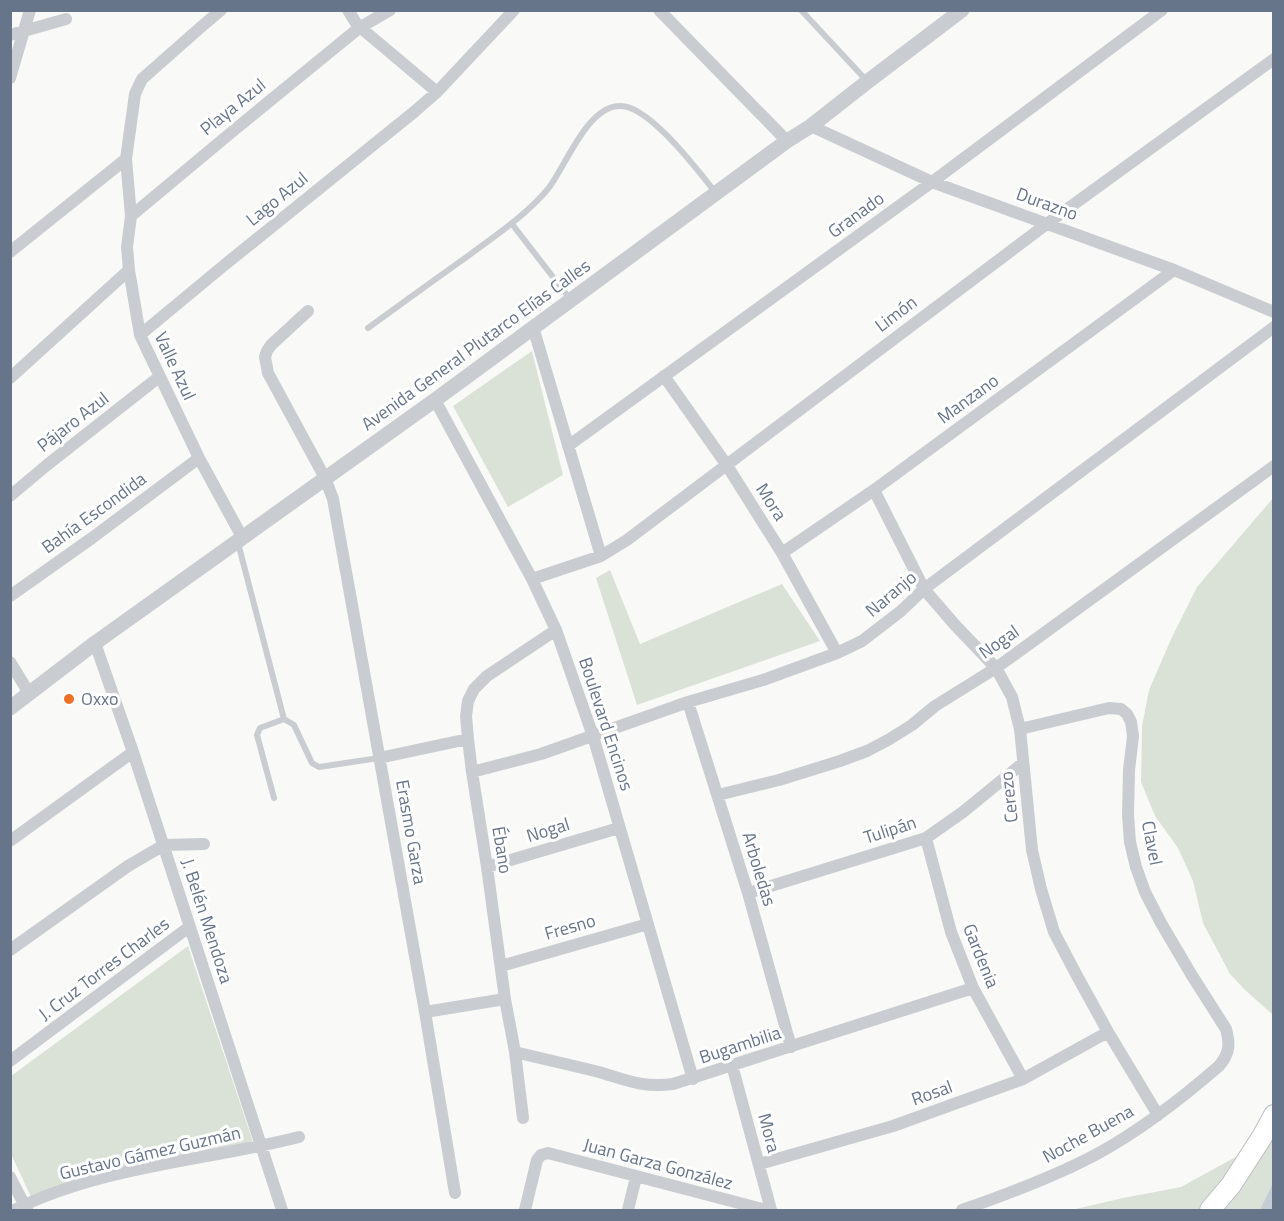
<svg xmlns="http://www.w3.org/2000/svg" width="1284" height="1221" viewBox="0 0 1284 1221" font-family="'Titillium Web',sans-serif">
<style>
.green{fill:#dae2d8}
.water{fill:#c4cdd4}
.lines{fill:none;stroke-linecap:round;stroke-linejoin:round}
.trunk-casing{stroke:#bbbec2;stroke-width:22}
.service{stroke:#c9ccd0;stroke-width:6}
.minor{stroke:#c9ccd0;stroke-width:12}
.tertiary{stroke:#c9ccd0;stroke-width:15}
.trunk{stroke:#fff;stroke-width:20}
.poi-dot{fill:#ef7022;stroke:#fff;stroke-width:2}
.labels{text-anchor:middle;stroke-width:6;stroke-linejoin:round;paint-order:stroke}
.street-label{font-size:18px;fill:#67758a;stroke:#fff}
.poi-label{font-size:18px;fill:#67758a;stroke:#fff;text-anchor:start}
</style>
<rect width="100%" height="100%" fill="#f9faf7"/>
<path class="green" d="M532 351 563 475 508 507 453 406Z
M1273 498V1015L1245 990 1230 974 1203 923 1193 881 1178 848 1155 816 1141 782 1142 726 1149 690 1172 637 1197 587Z
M610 570 640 644 782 584 820 641 637 705 596 578Z
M188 946 253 1142 31 1197 11 1154V1076Z
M1273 1119V1210H1071L1123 1198 1181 1187 1252 1148Z"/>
<path class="water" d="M1273 1183V1210H1260Z"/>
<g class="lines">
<g class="trunk-casing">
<path id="trunk" d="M1210 1210 1231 1185 1262 1137 1274 1115"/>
</g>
<path class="service" d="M801 10 867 81
M512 224 570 299
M368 328C401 304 434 280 468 256 496 235 525 216 548 189 566 166 587 106 620 106 649 105 698 171 716 193
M238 543 284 719
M274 798 257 735 260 728 284 719 294 725 312 763 319 767 379 758"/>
<path class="minor" d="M221 10 201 27 142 79 135 94 126 159 131 216 127 247 129 270 140 335 199 458 242 537
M348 10 359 28H361L437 92
M659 10 787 141
M10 35 66 19
M10 78 30 10
M811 126 932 182 1174 270 1274 312
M131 216 233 131 359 28 390 10
M10 252 126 159
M308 311 271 345 267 351 265 357 268 373 325 478 333 499 425 1012 455 1193
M533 327 601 556
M140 335 222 267 414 112 437 92 514 10
M664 376 726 464 782 553 837 653
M10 378 129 270
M435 400 532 579 556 630 593 736 693 1079
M568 446 932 182 1162 10
M874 490 924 589 955 625 996 668 1012 697 1020 729 1032 850 1041 889 1054 932 1076 974 1108 1032 1158 1115
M10 496 47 465 159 377
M782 553 874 490 1174 270
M532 579 601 556 627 540 1048 223 1274 59
M10 596 92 538 199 458
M95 643 133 752 282 1210
M10 662 29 693
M688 702 748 893 791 1047
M379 758 468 739
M472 772 541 754 688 702 763 680 837 653 862 641 901 611 924 589 1274 327
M718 795 779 780 840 761 867 751 888 740 912 725 935 706 996 668 1274 466
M926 838 951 932 973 988 1023 1079
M10 841 133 752
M487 867 619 828
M748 893 926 838 963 812 1023 763
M10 950 128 866 164 845 204 844
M501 966 648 924
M425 1012 505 999
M515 1052C543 1059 571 1065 599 1072 626 1080 643 1088 673 1084L973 988
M10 1061 189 927
M732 1065 771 1210
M523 1118 515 1052 505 999 487 867 472 772 468 739 466 716 468 701 474 689 487 676 556 630
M759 1164 893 1126 1023 1079 1108 1032
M10 1177 27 1210
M14 1210C102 1166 205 1161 299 1137
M525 1210 537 1160 541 1155 548 1153 766 1210
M628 1210 636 1177
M962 1210C1008 1194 1054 1177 1097 1154 1141 1130 1181 1099 1219 1066 1230 1053 1230 1044 1226 1029L1191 974 1161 923 1145 892 1136 867 1130 842 1128 815 1129 770 1133 736 1131 722 1127 714 1121 709 1109 708 1020 729"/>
<path class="tertiary" d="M10 708 95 643 435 400 787 141 811 126 867 82 962 10"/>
<use href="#trunk" class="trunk"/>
</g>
<circle class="poi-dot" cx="69" cy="699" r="6"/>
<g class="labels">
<g class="street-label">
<text transform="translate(233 107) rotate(-39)" y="6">Playa Azul</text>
<text transform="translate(277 199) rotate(-39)" y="6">Lago Azul</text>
<text transform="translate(1047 204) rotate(20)" y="6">Durazno</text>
<text transform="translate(856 215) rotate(-36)" y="6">Granado</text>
<text transform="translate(896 314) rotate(-37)" y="6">Limón</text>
<text transform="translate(476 345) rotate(-36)" y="6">Avenida General Plutarco Elías Calles</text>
<text transform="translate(175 366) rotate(65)" y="6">Valle Azul</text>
<text transform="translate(968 399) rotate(-36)" y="6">Manzano</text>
<text transform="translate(73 422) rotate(-38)" y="6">Pájaro Azul</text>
<text transform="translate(771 502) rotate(57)" y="6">Mora</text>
<text transform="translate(94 513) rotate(-36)" y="6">Bahía Escondida</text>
<text transform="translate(891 594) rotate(-40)" y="6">Naranjo</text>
<text transform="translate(999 642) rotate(-35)" y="6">Nogal</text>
<text transform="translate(606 724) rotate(72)" y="6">Boulevard Encinos</text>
<text transform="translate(1009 797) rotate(-96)" y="6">Cerezo</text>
<text transform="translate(548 830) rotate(-17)" y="6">Nogal</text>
<text transform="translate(890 830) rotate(-18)" y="6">Tulipán</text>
<text transform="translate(411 832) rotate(80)" y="6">Erasmo Garza</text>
<text transform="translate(1152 843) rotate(79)" y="6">Clavel</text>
<text transform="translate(502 850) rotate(81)" y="6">Ébano</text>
<text transform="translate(759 869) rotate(73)" y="6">Arboledas</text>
<text transform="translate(207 921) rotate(72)" y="6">J. Belén Mendoza</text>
<text transform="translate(570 927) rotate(-16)" y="6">Fresno</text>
<text transform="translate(981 956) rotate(68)" y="6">Gardenia</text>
<text transform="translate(104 969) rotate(-37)" y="6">J. Cruz Torres Charles</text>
<text transform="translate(740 1045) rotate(-18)" y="6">Bugambilia</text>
<text transform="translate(932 1093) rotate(-20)" y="6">Rosal</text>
<text transform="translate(769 1133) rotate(75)" y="6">Mora</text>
<text transform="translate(1088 1134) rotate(-29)" y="6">Noche Buena</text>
<text transform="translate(150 1153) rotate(-13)" y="6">Gustavo Gámez Guzmán</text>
<text transform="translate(658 1164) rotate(15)" y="6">Juan Garza González</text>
</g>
<g class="poi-label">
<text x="81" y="705">Oxxo</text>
</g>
</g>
<rect width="1284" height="1221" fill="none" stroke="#67758a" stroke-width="24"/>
</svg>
